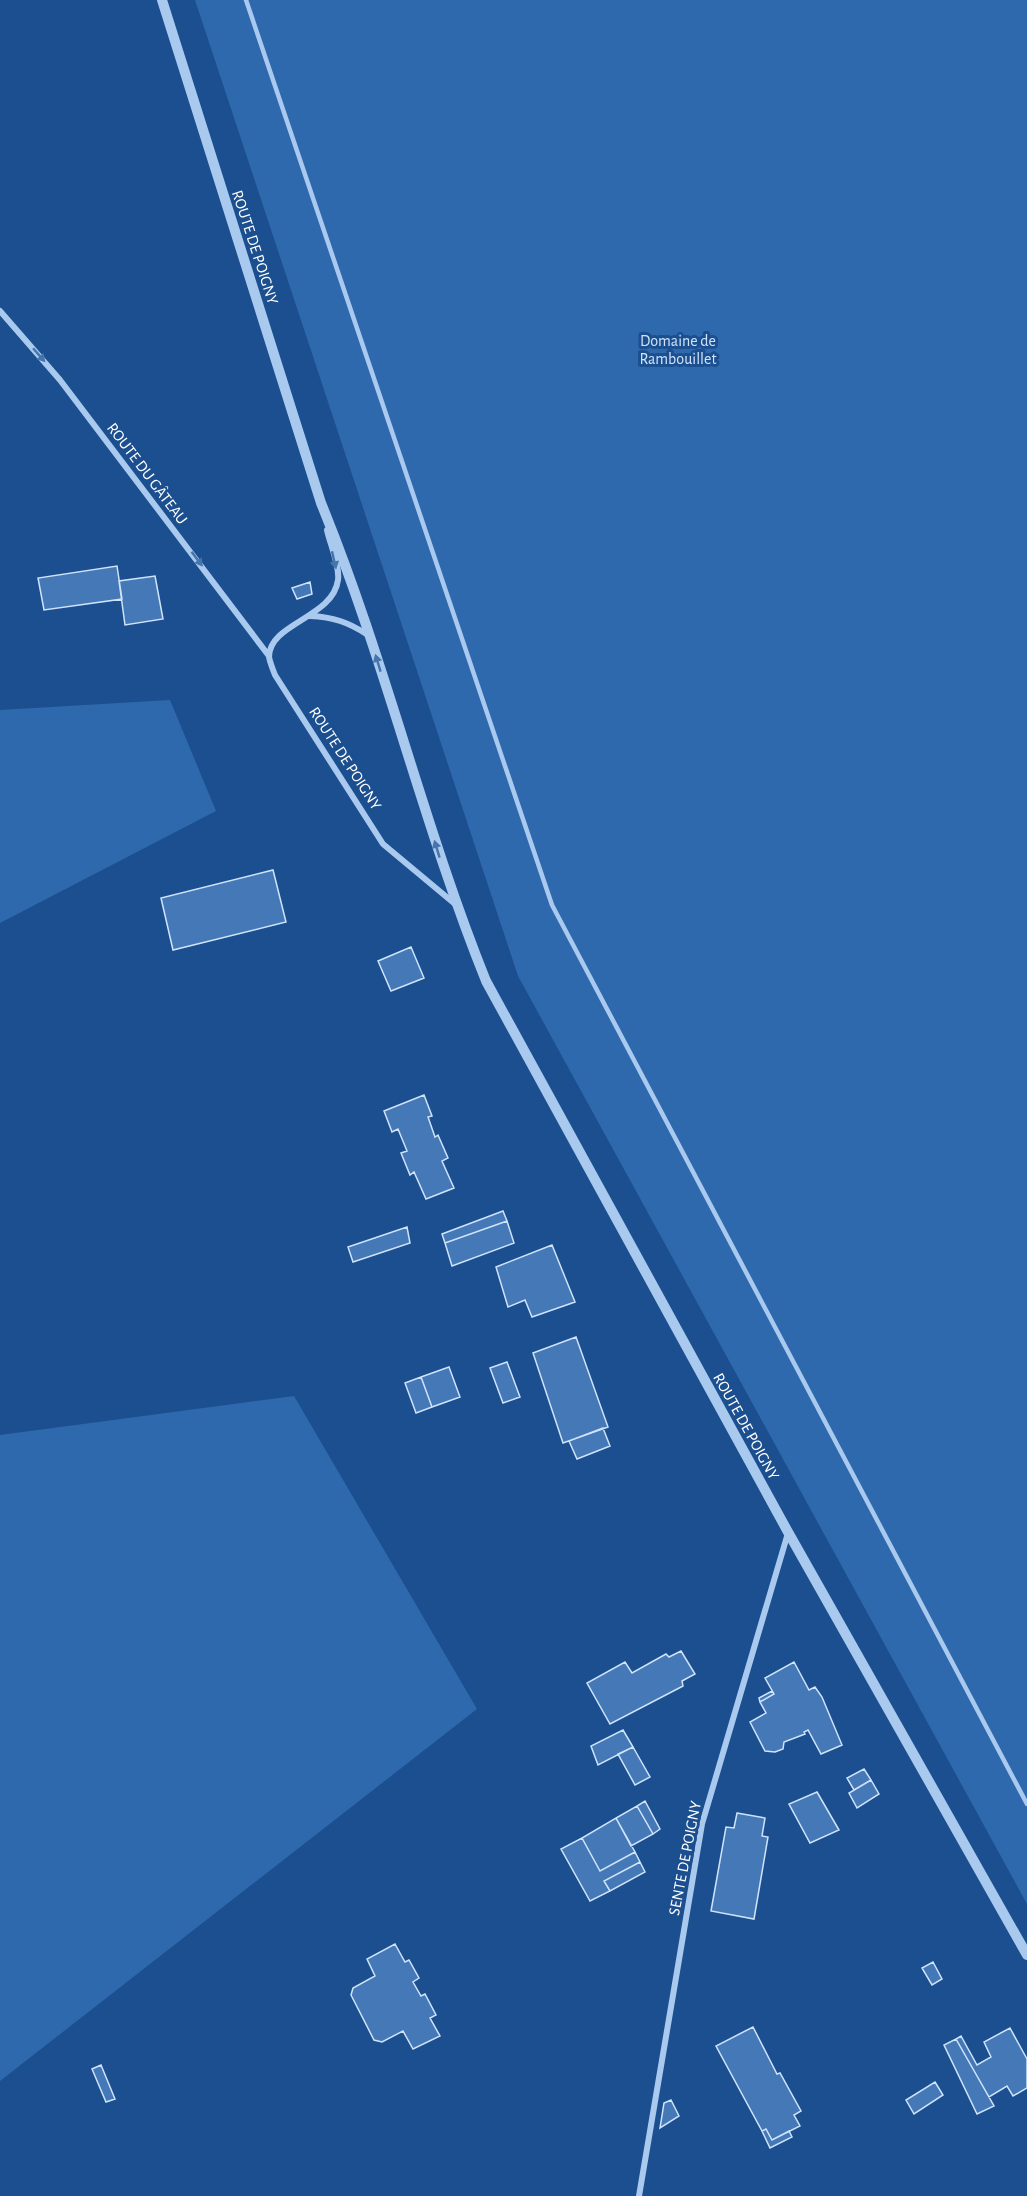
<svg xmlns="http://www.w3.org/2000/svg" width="1027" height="2196" viewBox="0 0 1027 2196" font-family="'Alegreya Sans',sans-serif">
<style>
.green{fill:#2e69ad}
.building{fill:#4478b7;stroke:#cfe3fa;stroke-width:1.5}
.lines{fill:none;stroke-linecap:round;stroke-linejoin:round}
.service{stroke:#a9c9ee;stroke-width:4.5}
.minor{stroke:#a9c9ee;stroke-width:6}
.tertiary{stroke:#a9c9ee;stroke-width:10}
.oneway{fill:#4674ac}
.labels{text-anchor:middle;stroke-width:6;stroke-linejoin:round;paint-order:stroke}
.street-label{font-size:16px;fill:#fff;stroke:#1b4f8f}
.park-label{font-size:16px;fill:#cfe3fa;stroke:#1b4f8f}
</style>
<rect width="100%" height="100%" fill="#1b4f8f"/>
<path class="green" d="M195 0H1027V1904L518 976Z
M170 700 216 811 0 923V710Z
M294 1396 477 1709 0 2081V1435Z"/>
<path class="building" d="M117 566 122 599 44 610 38 578Z
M155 576 163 619 125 625 119 581Z
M310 582 312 594 297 599 292 588Z
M273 870 286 922 173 950 161 898Z
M411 947 424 978 391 991 378 961Z
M424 1095 432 1116 428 1117 435 1137 438 1135 448 1158 442 1161 454 1188 426 1199 414 1172 410 1175 401 1153 407 1151 398 1129 392 1132 384 1111Z
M503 1211 507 1221 445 1243 442 1234Z
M507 1221 514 1243 452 1266 445 1243Z
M407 1227 410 1243 353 1262 348 1247Z
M552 1245 575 1302 532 1317 525 1300 508 1307 496 1267Z
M576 1337 608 1427 563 1443 533 1353Z
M507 1362 520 1397 503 1403 490 1368Z
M449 1367 460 1397 432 1407 421 1377Z
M421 1377 432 1407 416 1413 405 1383Z
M603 1428 610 1446 577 1459 569 1441Z
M681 1651 695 1674 682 1681 683 1686 610 1724 587 1683 625 1662 632 1673 666 1654 669 1657Z
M794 1662 809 1690 815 1687 822 1697 842 1745 821 1754 808 1730 804 1732 805 1734 784 1742 783 1749 775 1752 765 1751 750 1722 766 1713 760 1702 774 1694 765 1678Z
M772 1691 774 1694 760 1702 759 1698Z
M623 1730 633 1747 598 1765 591 1746Z
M633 1747 650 1777 635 1785 618 1754Z
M864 1769 871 1780 854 1790 847 1778Z
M871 1780 879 1794 857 1808 849 1793Z
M817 1792 839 1830 810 1843 789 1804Z
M645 1801 660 1829 653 1834 637 1806Z
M637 1806 653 1834 631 1846 616 1818Z
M737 1813 765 1818 762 1836 768 1837 754 1919 711 1911 726 1827 734 1828Z
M616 1818 635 1852 600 1871 582 1838Z
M582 1838 600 1871 635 1852 640 1862 604 1881 610 1891 590 1901 561 1849Z
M640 1862 645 1872 610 1891 604 1881Z
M395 1944 405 1962 409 1960 419 1978 413 1982 421 1996 425 1994 436 2015 430 2018 440 2036 413 2049 403 2031 382 2042 374 2040 351 1995 353 1988 375 1976 367 1959Z
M933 1962 942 1979 932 1985 922 1968Z
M753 2027 777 2074 780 2073 801 2111 794 2115 800 2126 772 2140 766 2129 762 2131 716 2046Z
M1010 2028 1027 2059V2088L1013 2096 1007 2086 989 2097 956 2039 961 2036 977 2065 991 2057 984 2042Z
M956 2039 994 2106 977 2114 944 2045Z
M101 2065 115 2099 106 2102 92 2069Z
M935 2082 943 2095 914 2114 906 2100Z
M671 2100 679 2116 660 2128 664 2103Z
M766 2129 772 2140 789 2131 792 2137 770 2148 762 2131Z"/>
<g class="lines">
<path class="service" d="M246 0 552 905 1027 1804"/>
<path class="minor" d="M0 311 60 380 269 656
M327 530C330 544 340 566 338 580 333 618 269 623 269 657 270 662 273 670 275 675L383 844 455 904
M310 616C333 617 348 622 368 635
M639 2196 702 1824 788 1533"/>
<path class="tertiary" d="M162 0 321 503C385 659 423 825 486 981L788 1532 1027 1955"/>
</g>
<defs><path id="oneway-solid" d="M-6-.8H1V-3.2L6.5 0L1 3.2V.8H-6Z" transform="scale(1.5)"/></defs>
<g class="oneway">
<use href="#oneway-solid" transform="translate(39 355) rotate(49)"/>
<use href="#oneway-solid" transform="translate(197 559) rotate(53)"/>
<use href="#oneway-solid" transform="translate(334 560) rotate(77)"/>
<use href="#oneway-solid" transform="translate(378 663) rotate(-107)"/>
<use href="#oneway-solid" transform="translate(437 849) rotate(-107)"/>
</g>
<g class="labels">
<g class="street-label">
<text transform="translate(256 247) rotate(72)" y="6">ROUTE DE POIGNY</text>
<text transform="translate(148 473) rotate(53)" y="6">ROUTE DU GÂTEAU</text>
<text transform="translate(346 758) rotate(57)" y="6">ROUTE DE POIGNY</text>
<text transform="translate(747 1426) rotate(61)" y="6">ROUTE DE POIGNY</text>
<text transform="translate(684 1858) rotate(-79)" y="6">SENTE DE POIGNY</text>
</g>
<g class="park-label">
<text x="678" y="346">Domaine de<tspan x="678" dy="18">Rambouillet</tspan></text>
</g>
</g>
</svg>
